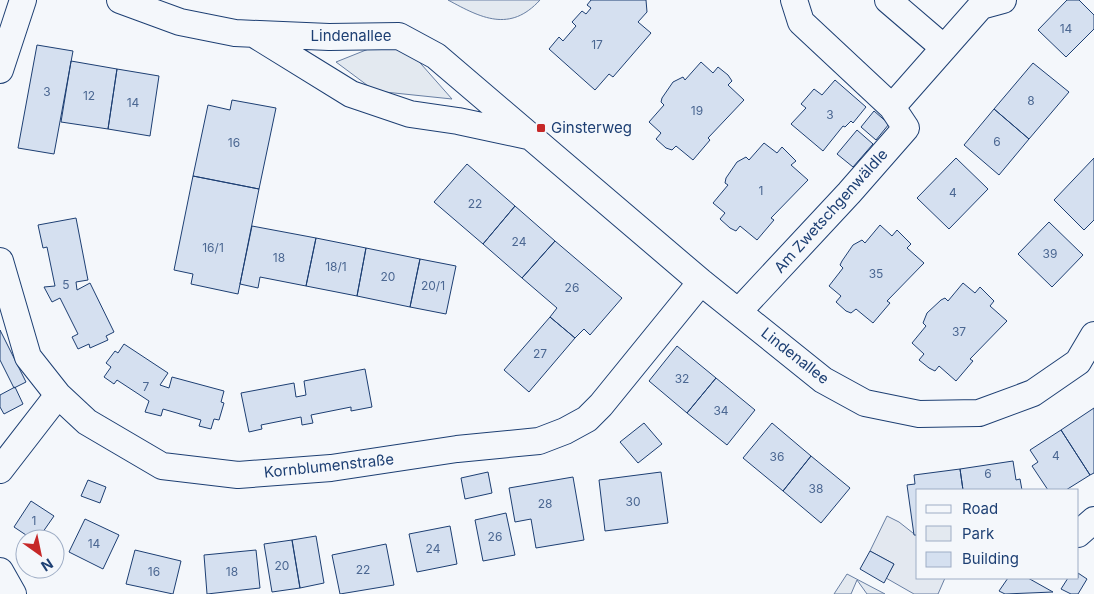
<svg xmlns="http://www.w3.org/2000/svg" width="1094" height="594" viewBox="0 0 1094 594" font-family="Inter,sans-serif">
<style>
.green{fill:#e3e9f0;stroke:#687fa3}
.parking{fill:#e3e8f0;stroke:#687fa3}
.building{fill:#d5e0f0;stroke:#1d3f73}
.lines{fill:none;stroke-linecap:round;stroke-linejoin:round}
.minor-casing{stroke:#1d3f73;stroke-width:28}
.minor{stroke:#f4f7fb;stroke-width:26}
.poi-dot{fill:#c62828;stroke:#f4f7fb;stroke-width:2}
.labels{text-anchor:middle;stroke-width:4;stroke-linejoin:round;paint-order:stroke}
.number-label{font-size:12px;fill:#4b6792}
.street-label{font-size:15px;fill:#1d3f73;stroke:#f4f7fb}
.poi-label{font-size:15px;fill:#1d3f73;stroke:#f4f7fb;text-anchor:start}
</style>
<rect width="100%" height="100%" fill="#f4f7fb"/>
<path class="green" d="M448 0H540C510 33 481 18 448 0Z
M381 44 414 56 452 99 375 91 336 62Z
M847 574 885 594H867L857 580 851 594H834Z"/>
<path class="parking" d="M887 516 899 522 918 537V578H945L938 594H914L886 578 894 564 870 551Z"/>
<path class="building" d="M591 0H646L647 12 638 22 651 33 613 77 609 74 595 90 549 49 559 37 563 41 576 26 572 22 582 11 586 14 591 8 587 5Z
M1067 0H1079L1094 15V29L1066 57 1038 30Z
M37 45 73 51 54 154 18 148Z
M71 61 117 69 108 129 61 122Z
M701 62 713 73 718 67 728 75 732 81 728 85 744 100 708 138 710 140 693 160 676 146 672 150 666 148 656 139 661 133 649 122 664 105 661 102 662 98 673 82 683 77 685 80Z
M1033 63 1069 92 1029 139 994 109Z
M117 69 159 76 150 136 108 129Z
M835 80 866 107 853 123 851 121 845 127 843 126 823 151 791 124 806 108 801 104 814 89 822 95Z
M232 100 276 108 259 189 193 176 208 105 230 110Z
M994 109 1029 139 999 175 964 145Z
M874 111 889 124 876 140 861 127Z
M857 130 873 144 853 167 837 154Z
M764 143 777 153 782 147 796 161 791 165 808 180 771 218 774 220 757 240 740 226 736 231 730 228 720 219 725 213 713 203 728 185 725 183 726 178 737 162 746 157 749 160Z
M956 158 988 189 949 229 917 198Z
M1094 158V220L1084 230 1054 200Z
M467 164 515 206 483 244 434 202Z
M193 176 259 189 238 294 191 284 193 274 174 270Z
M515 206 555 241 522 278 483 244Z
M76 218 88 280 76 282 77 290 90 283 114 332 106 336 108 340 90 348 89 344 78 349 72 337 78 334 60 298 52 302 44 287 55 286 47 247 43 248 38 225Z
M1049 222 1083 255 1052 287 1018 254Z
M880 225 892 236 897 230 911 244 907 248 924 263 887 301 890 303 873 323 856 309 851 313 846 311 836 302 841 296 829 286 843 268 840 265 842 261 853 245 862 240 865 243Z
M252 226 316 238 306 286 260 277 258 288 240 284Z
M316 238 366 248 357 296 306 286Z
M555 241 622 298 590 335 584 329 575 338 550 317 557 308 522 278Z
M366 248 420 259 410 307 357 296Z
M420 259 456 266 446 314 410 307Z
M963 283 975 293 980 287 994 301 990 306 1007 321 970 359 973 361 956 381 939 366 935 371 929 368 919 360 924 354 912 343 926 326 923 323 927 313 941 300 945 298 948 301Z
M550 317 575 338 529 392 504 370Z
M0 330 26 382 14 388 0 360Z
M124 344 168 373 160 385 169 388 172 377 224 391 221 402 224 403 219 420 214 419 211 429 199 426 201 420 163 409 161 416 145 412 149 401 117 380 114 384 104 377 111 367 106 363 115 351 118 353Z
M677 346 716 378 687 413 649 381Z
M365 369 372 407 351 411V407L311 415 313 423 302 425 301 417 261 425 262 429 249 432 241 393 294 383 296 397 306 395 304 381Z
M716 378 755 410 727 445 687 413Z
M15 387 23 404 4 414 0 407V395Z
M1094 408V473L1090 475 1061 430Z
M644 423 662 444 638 463 620 442Z
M772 423 811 456 783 491 743 458Z
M1061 430 1090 475 1066 490H1048L1032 466 1038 462 1030 450Z
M811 456 850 488 821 523 783 491Z
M1013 461 1016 480 1020 479 1022 490H963L960 469Z
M960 469 963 490H918V535H914L907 485 915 484 914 475Z
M488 472 492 493 465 499 461 478Z
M661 472 668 523 605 531 599 480Z
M573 477 584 540 536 548 531 519 515 522 509 488Z
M88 480 106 487 100 503 81 496Z
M31 501 54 516 38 539H32L14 527Z
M506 513 515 555 483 561 475 520Z
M85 519 119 535 103 569 69 552Z
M450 526 457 564 417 572 409 534Z
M316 536 324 583 300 588 292 540Z
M292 540 300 588 272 592 264 544Z
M386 544 394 585 340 594 332 555Z
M135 550 181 561 173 594 126 584Z
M256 550 260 588 207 594 204 555Z
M870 551 894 564 884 583 860 569Z
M1078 573 1087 579 1078 594H1071L1061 589 1068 578H1078Z
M1008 578H1028L1053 592 1005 594 999 591Z"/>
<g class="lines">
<g class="minor-casing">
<path id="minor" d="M120 0 180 22 235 33 329 37 399 36 436 56 701 282 823 380 865 403 919 414 979 413 1033 393 1078 362 1094 335
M794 0 801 22 892 107
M888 0 944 48
M257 36 351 94 410 114 458 121 528 136
M0 70 23 0
M0 261 28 357 58 395 87 422 162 466 238 475 331 468 457 449 539 441 565 431 587 419 601 405 701 282
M739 311 849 193 906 128 892 107 981 6 1003 0
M0 470 58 395
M1078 534 1094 520
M0 571 13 594"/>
</g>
<use href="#minor" class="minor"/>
</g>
<rect class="poi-dot" x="536" y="123" width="10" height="10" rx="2.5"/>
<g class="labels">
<g class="number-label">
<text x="1066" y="33">14</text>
<text x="597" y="49">17</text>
<text x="47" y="96">3</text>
<text x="89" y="100">12</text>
<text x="1031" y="105">8</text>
<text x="133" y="107">14</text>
<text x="697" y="115">19</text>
<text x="830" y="119">3</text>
<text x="997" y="146">6</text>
<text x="234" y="147">16</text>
<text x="761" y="195">1</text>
<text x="953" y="197">4</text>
<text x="475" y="208">22</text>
<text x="519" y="246">24</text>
<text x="213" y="252">16/1</text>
<text x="1050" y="258">39</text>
<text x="279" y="262">18</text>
<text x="336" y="271">18/1</text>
<text x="876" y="278">35</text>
<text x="388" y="281">20</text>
<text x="66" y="289">5</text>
<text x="433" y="290">20/1</text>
<text x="572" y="292">26</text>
<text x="959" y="336">37</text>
<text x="540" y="358">27</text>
<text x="682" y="383">32</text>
<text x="146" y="391">7</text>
<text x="721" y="415">34</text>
<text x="1056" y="460">4</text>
<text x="777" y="461">36</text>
<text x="988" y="478">6</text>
<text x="816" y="493">38</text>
<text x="633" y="506">30</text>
<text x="545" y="508">28</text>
<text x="34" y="525">1</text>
<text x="495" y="541">26</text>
<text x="94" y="548">14</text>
<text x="433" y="553">24</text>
<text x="282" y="570">20</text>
<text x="363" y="574">22</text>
<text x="154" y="576">16</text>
<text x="232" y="576">18</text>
</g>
<g class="street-label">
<text x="351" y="41">Lindenallee</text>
<text transform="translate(831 211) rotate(-48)" y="5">Am Zwetschgenwäldle</text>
<text transform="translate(795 356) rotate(38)" y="5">Lindenallee</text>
<text transform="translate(329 466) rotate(-6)" y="5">Kornblumenstraße</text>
</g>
<g class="poi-label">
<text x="551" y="133">Ginsterweg</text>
</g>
</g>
<rect x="916" y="489" width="162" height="90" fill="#f4f7fb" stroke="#9eadc5"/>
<rect x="926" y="505" width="25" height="8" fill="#f4f7fb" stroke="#9eadc5"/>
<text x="962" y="514" font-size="15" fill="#1d3f73">Road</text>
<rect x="926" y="526" width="25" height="15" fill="#e3e9f0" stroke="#9eadc5"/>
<text x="962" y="539" font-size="15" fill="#1d3f73">Park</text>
<rect x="926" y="552" width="25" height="15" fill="#d5e0f0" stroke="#9eadc5"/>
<text x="962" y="564" font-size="15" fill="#1d3f73">Building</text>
<g transform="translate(40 554) rotate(147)"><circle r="24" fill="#f4f7fb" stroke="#9eadc5"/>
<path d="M0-4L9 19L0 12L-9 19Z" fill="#c62828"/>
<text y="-8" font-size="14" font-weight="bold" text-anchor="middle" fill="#1d3f73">N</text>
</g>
</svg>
